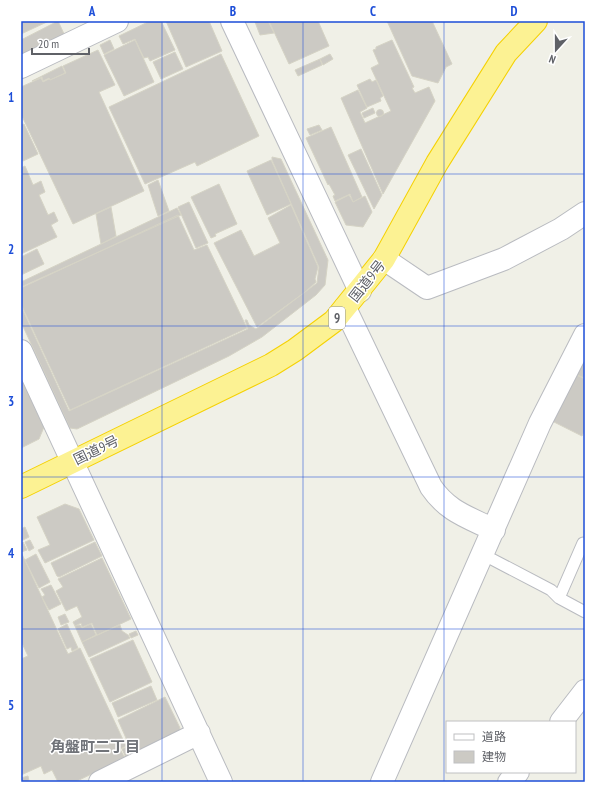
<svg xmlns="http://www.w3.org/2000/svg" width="606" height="803" viewBox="0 0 606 803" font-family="'PT Sans Narrow','Noto Sans JP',sans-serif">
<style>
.building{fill:#cccac4;stroke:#d5d3c5}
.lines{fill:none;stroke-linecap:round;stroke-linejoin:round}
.lane-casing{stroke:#b9bbc0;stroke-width:13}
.street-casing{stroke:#b9bbc0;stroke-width:24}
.secondary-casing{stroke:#b8bac0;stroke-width:24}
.highway-casing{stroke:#f5d103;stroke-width:24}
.lane{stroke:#fff;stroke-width:11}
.street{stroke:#fff;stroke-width:22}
.secondary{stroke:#fff;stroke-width:22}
.highway{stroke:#fcf293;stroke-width:22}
.grid{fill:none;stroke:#1d4ed8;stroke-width:1;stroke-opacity:0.55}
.labels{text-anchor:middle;stroke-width:3;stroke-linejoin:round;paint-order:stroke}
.shield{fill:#fff;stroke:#8f9095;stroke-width:1}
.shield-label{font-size:13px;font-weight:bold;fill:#5f6167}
.street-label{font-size:14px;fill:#5f6167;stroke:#fff}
.neighbourhood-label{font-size:15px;font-weight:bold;fill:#707379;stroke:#fff}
.neatline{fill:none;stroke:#1d4ed8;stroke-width:1.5}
.grid-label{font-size:13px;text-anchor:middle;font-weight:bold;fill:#1d4ed8}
</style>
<rect width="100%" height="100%" fill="#f0f0e7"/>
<path class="building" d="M21 21H49L21 34Z
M58 21 65 36 22 56 21 40Z
M150 21H161L175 50 150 61 148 57 144 58 135 39 123 44 119 36Z
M166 21H209L222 51 186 67Z
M256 21H268L274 33 260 35 255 22Z
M269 21H318L329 46 289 64Z
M387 21H432L452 64 446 67 438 83 412 76Z
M110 40 114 49 104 54 100 45Z
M135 40 154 82 124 96 104 55Z
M392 40 414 87 412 88 415 93 429 87 435 101 383 194 341 98 358 90 367 108 360 112 365 123 391 111 371 68 379 64 373 50 376 49V47Z
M98 50 115 85 99 92 144 191 73 224 21 114V87L41 78 43 82 49 79 50 80 66 73 63 66Z
M175 52 183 69 161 79 153 62Z
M221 54 259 136 197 166 195 162 145 184 109 107Z
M330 54 333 59 323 65 320 59Z
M320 59 322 65 298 76 295 70Z
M62 66 65 73 50 80 49 78 43 81 42 77 32 81Z
M370 79 372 82 376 80 383 96 380 98 381 101 367 107 357 85Z
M373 108 375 113 364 118 362 113Z
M376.5 113a3.5 3.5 0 1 1 7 0a3.5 3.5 0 1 1-7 0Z
M24 124 38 154 23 161 21 157V125Z
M319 125 322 130 310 135 307 129Z
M331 127 362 197 353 202 350 194 335 201 333 196 335 195 329 184 328 185 306 138Z
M361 149 382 195 374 209 348 155Z
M272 157 281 159 328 260 325 285 316 295 262 337 229 356 77 429 70 428 21 322V306L69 411 248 329 245 320H247L249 325 256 329 317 283 319 267 272 160Z
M271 160 291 204 267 215 247 171Z
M25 166 33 185 41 181 45 192 39 195 48 215 54 212 58 221 51 225 57 237 21 254V168Z
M158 180 169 211 158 216 148 185Z
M219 184 237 224 215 234 216 236 211 238 191 197Z
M349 195 353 202 365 196 372 212 363 227 346 225 335 202Z
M189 202 208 243 196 248 178 207Z
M291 205 318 267 315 279 316 282 305 292 257 327 214 243 241 230 254 256 280 243 268 218Z
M111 207 116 236 101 244 96 214Z
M177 208 181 215 21 287V282Z
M178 215 194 250 207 245 247 328 70 410 21 304V288Z
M37 249 44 264 21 275V257Z
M585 360V378L577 375Z
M574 374 585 379V430L582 436 550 420Z
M21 378 44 427 39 439 21 448Z
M65 504 79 509 94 540 45 563 38 550 50 545 37 517Z
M25 527 29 537 21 541V529Z
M30 540 34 548 29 551 25 542Z
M23 542 27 550 21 552 68 654 80 648 126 746 120 749 125 758 75 782H58L52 770 44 774 41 766 21 775V659L28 656 21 641V544Z
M95 542 102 556 59 577 57 576 51 563Z
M36 554 50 582 39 588 25 560Z
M102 558 131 619 97 635 92 623 82 627 81 623 75 626 73 622 82 617 77 606 66 611 56 591 63 587 58 579Z
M51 585 61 604 49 610 42 597 45 595 41 589Z
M65 614 69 622 61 625 58 617Z
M67 624 78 648 72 651 71 647 67 649 58 629Z
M91 624 96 635 82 642 75 626 80 625 82 628Z
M120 625 122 631 128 635 130 638 89 657 82 642Z
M136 631 138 635 131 638 129 634Z
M133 640 152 682 110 702 90 659Z
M151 686 157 700 118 717 112 703Z
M165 697 180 728 178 734 133 754 118 720Z
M127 747 131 755 126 758 122 749Z
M28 776 29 781 21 782V778Z"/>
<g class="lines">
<g class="lane-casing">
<path id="lane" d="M484 555 551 590 559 598 585 612
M559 598 583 543"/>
</g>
<g class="street-casing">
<path id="street" d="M21 67 117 21
M384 259 427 288 504 259 561 229 585 213
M345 308 431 487C448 512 468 517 494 530
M21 351 221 782
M561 722 585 691
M100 782 199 733
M382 782 540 423 585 335
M509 782 518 772"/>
</g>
<g class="secondary-casing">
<path id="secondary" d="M232 21 360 291"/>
</g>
<g class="highway-casing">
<path id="highway" d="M21 487 271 365 295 350 334 321 384 259 437 163 506 53 536 21"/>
</g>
<use href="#lane" class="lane"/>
<use href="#street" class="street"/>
<use href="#secondary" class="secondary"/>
<use href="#highway" class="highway"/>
</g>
<path class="grid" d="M162 21V782M303 21V782M444 21V782M21 174H585M21 326H585M21 477H585M21 629H585"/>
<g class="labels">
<rect class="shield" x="329" y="307" width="16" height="22" rx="3"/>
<g class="shield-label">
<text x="337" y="323">9</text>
</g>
<g class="street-label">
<text transform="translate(367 281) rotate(-52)" y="5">国道9号</text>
<text transform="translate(96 450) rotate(-26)" y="5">国道9号</text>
</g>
<g class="neighbourhood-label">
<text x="95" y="752">角盤町二丁目</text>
</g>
</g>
<rect width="606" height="803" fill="none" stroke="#ffffff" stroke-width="44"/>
<rect x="446" y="721" width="130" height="52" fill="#ffffff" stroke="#bfc0c2"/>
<rect x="454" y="734" width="20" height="6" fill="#ffffff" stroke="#bfc0c2"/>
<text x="482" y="741" font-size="12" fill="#5f6167">道路</text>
<rect x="454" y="751" width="20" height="12" fill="#cccac4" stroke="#bfc0c2"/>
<text x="482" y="761" font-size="12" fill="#5f6167">建物</text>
<g transform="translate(556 50) rotate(201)" stroke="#ffffff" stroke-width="3" paint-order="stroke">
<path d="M0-3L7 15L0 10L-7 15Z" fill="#5f6167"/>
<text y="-6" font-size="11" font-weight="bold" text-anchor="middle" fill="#5f6167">N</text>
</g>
<path d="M32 48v6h57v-6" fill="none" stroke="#5f6167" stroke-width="2"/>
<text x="38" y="48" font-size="12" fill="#5f6167" stroke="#ffffff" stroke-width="3" paint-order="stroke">20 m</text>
<rect x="22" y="22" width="562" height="759" class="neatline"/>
<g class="grid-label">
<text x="92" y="16">A</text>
<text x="233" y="16">B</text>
<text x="373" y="16">C</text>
<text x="514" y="16">D</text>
<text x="11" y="102">1</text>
<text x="11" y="254">2</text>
<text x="11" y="406">3</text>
<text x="11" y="558">4</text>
<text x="11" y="710">5</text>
</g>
</svg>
